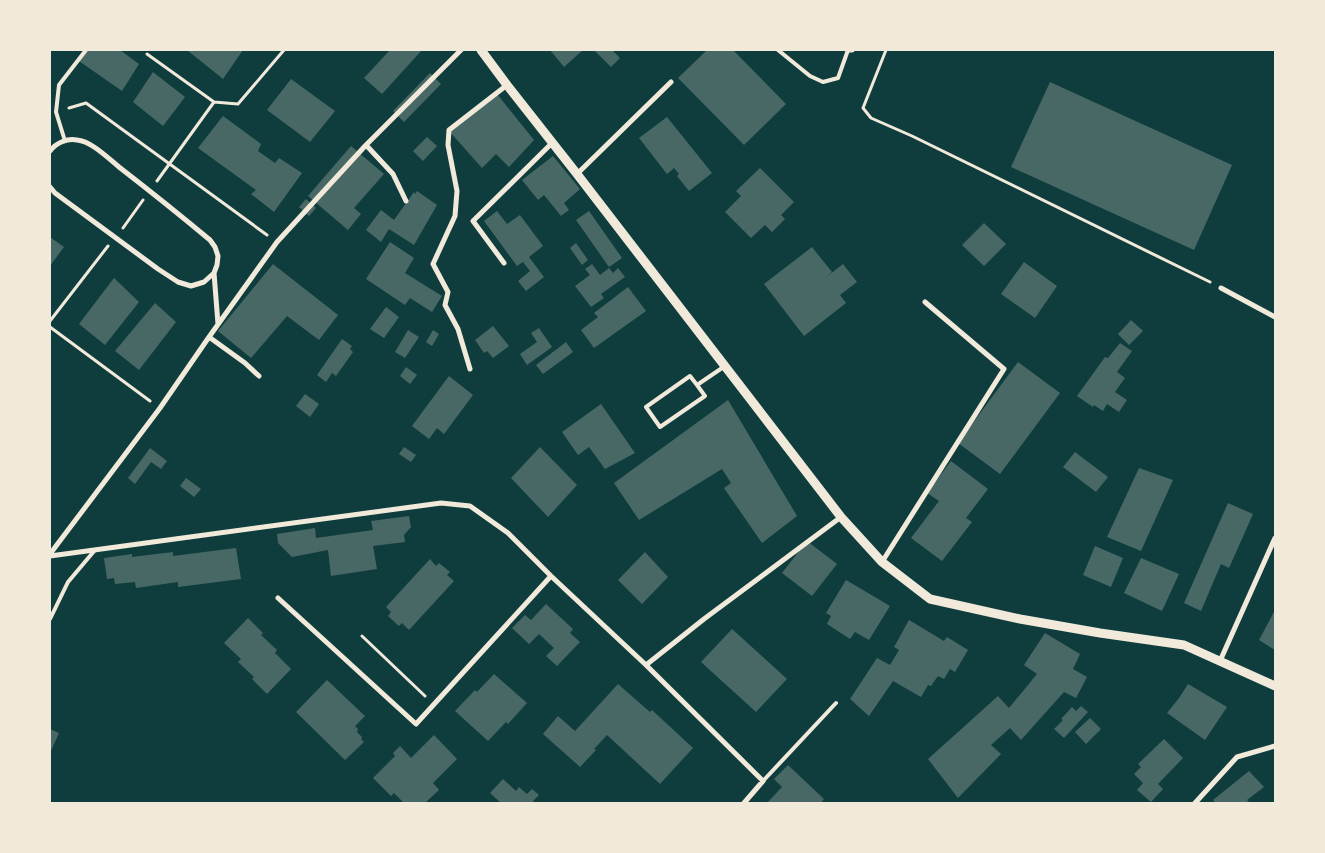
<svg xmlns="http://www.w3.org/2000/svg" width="1325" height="853" viewBox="0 0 1325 853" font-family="Rubik,sans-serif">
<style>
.building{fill:#486865}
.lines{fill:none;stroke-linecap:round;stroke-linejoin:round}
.path{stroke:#f1e9da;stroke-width:3}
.service{stroke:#f1e9da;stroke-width:4}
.minor{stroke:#f1e9da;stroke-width:5}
.tertiary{stroke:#f1e9da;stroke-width:9}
</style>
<rect width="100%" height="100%" fill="#0f3d3e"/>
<path class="building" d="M87 50H120L139 64 122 91 79 61Z
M187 50H243L223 79Z
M390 50H422L382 94 364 78Z
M550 50H583L564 67Z
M594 50H612L620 58 611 67Z
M707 50H733L786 104 744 145 678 78Z
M153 72 185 97 163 126 133 102Z
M430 73 441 84 404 122 393 111Z
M291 79 335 111 310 142 267 110Z
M1050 82 1232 165 1194 250 1011 167Z
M497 94 534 140 509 167 496 154 482 168 450 132Z
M223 116 261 144 258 151 275 163 279 158 302 173 274 212 251 194 256 190 198 148Z
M667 117 712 173 689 191 677 176 679 174 674 168 667 174 639 138Z
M427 137 437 146 423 161 413 151Z
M351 146 384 174 354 208 361 214 348 230 308 196Z
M553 156 580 189 564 203 569 210 561 216 544 195 538 200 522 180Z
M760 168 794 202 781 215 785 219 772 232 765 225 751 238 725 212 741 196 736 191Z
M417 191 437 205 414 245 389 229 381 242 366 230 381 210 394 220 414 192 415 194Z
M306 199 316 208 309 216 299 207Z
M497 211 507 224 520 215 543 246 529 257 544 277 526 291 518 281 530 271 523 262 517 266 484 221Z
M589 211 622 258 609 267 576 220Z
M984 223 1006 244 984 266 962 245Z
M50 237 64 247 50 266Z
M390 242 414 258 405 273 442 296 432 312 410 298 405 305 366 279Z
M576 243 588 260 582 265 570 248Z
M812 247 832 272 825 278 843 264 857 282 840 295 846 303 804 336 764 284Z
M1024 262 1057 286 1035 318 1001 294Z
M273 264 338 315 319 340 287 316 251 358 218 331Z
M592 264 600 275 609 268 613 273 618 268 625 277 601 294 604 298 591 307 575 286 590 275 585 269Z
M114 278 139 302 105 345 79 324Z
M628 287 646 311 594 348 581 330 598 317 594 313Z
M155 303 176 322 139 370 115 351Z
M386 307 399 317 384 338 370 329Z
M1131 320 1143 331 1129 345 1118 334Z
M493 326 509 346 493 358 487 351 484 353 475 340Z
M539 328 552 347 527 365 520 354 537 342 531 333Z
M408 330 419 337 405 358 395 352Z
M433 330 439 334 432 346 426 342Z
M342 339 352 346 350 349 353 352 336 376 332 373 326 382 317 375Z
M566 342 573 352 543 374 536 365Z
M1120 343 1132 351 1117 372 1125 378 1115 392 1127 400 1119 412 1107 404 1103 411 1094 405 1093 407 1077 396 1105 357 1108 358Z
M1018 362 1060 393 1000 474 958 443Z
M406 367 417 375 410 384 400 376Z
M449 376 473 395 444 434 437 428 429 439 412 426Z
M305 394 319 404 310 417 296 406Z
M728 400 797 516 762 543 724 488 731 483 722 469 639 520 614 483Z
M601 404 635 453 605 469 589 447 578 455 562 432Z
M404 447 416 455 411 462 399 454Z
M540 447 577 485 548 517 511 478Z
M150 448 167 461 161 469 151 462 135 484 128 478Z
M1075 452 1108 477 1096 492 1063 467Z
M951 461 988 489 966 518 972 522 942 561 911 538 939 501 927 493Z
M1139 468 1173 480 1141 551 1107 537Z
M186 478 201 489 194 497 180 486Z
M1228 503 1253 514 1229 568 1221 564 1201 611 1184 603Z
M409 516 411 527 404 535 405 542 373 546 377 569 331 576 328 550 292 557 278 543 277 534 315 528 316 538 373 530 371 521Z
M807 541 837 564 812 596 782 573Z
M1095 546 1123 558 1111 587 1083 575Z
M236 548 241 579 178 587V582L136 588 135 582 115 584 114 578 107 579 104 558 132 554V557L173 552V556Z
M645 552 668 577 642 604 618 580Z
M1141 558 1179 574 1162 611 1124 593Z
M430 559 436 566 439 563 450 572 447 575 454 581 409 630 402 623 399 626 388 616 391 612 386 607Z
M846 580 890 606 869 640 855 632 850 639 827 624 831 616 826 613Z
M546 604 573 629 570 633 580 642 557 666 546 656 554 648 539 634 529 644 512 628 525 615 531 620Z
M1275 610V650L1259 640Z
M248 618 263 633 261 635 277 650 275 653 291 669 267 694 252 679 254 677 238 662 241 659 224 643Z
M909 620 944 641 947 637 968 650 955 672 950 669 944 679 938 676 931 686 928 685 921 697 893 681 869 716 850 699 877 658 890 665 899 650 894 647Z
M732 629 787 679 756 712 701 662Z
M1045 633 1080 654 1073 669 1087 677 1076 698 1064 692 1021 740 1010 728 991 745 1001 754 958 798 928 759 998 696 1009 708 1037 674 1024 665Z
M494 674 527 703 508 724 506 722 488 741 455 711 475 690 477 692Z
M327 680 365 716 355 726 358 729 357 732 362 737 361 739 364 742 345 760 296 712Z
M618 684 650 712 652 710 693 748 660 784 607 735 594 749 596 750 580 767 543 734 558 716 575 731Z
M1188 684 1227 707 1205 740 1167 713 1179 698Z
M1081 706 1088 712 1064 738 1054 729 1063 720 1061 719 1072 707 1076 711Z
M1090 718 1101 729 1086 744 1075 732Z
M50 729 59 733 50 753Z
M434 735 457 759 433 783 439 790 425 803H404L394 793 391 796 373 778 395 756 393 753 400 746 411 758Z
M1164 739 1183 758 1158 784 1163 789 1151 802 1137 790 1143 783 1134 774 1141 767 1138 764Z
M788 765 824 799 821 803H767L782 787 774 779Z
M1249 771 1264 787 1247 800 1250 803H1216L1213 800Z
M503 779 516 791 519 787 527 794 532 789 539 795 533 801 535 803H501L490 793Z"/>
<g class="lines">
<path class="path" d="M886 50 863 108 871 118 912 136 1210 282
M147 54 214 102
M69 108 86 103 267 235
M157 181 214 102 238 104 284 50
M123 228 143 200
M50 321 108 246
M50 327 150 401
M362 636 425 696"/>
<path class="service" d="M778 50 810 76 823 82 838 78 848 50
M65 141 56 112 59 85 86 50
M697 385 705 396 660 427 646 407 690 376 697 385 725 366
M50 619 68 582 95 550
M763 781 836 703"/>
<path class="minor" d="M848 50H852
M366 145 393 174 406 201
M50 151C56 143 67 138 77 140 91 141 108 158 119 167 150 191 180 215 210 240L215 247 218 256 217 265 214 273 204 282 191 286 178 282 158 269 55 193 50 187
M577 174 671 82
M504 263 473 221 552 143
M214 273 218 324
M1221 288 1275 317
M209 337 245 363 259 376
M470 369 458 329 445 305 448 292 433 264 455 216 457 191 448 145 449 130 507 85
M50 554 160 408 209 337 277 242 366 145 461 50
M50 556 441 503 470 506 508 533 551 576 646 665 763 781 744 803
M882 562 1004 369 925 302
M278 598 416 724 551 576
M1220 661 1275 538
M646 665 704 619 841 517
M1195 803 1237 757 1275 746"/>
<path class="tertiary" d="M481 50 507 85 577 174 841 517 882 562 930 599 1020 619 1100 633 1184 645 1275 686"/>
</g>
<rect width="1325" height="853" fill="none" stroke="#f1e9da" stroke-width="102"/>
</svg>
